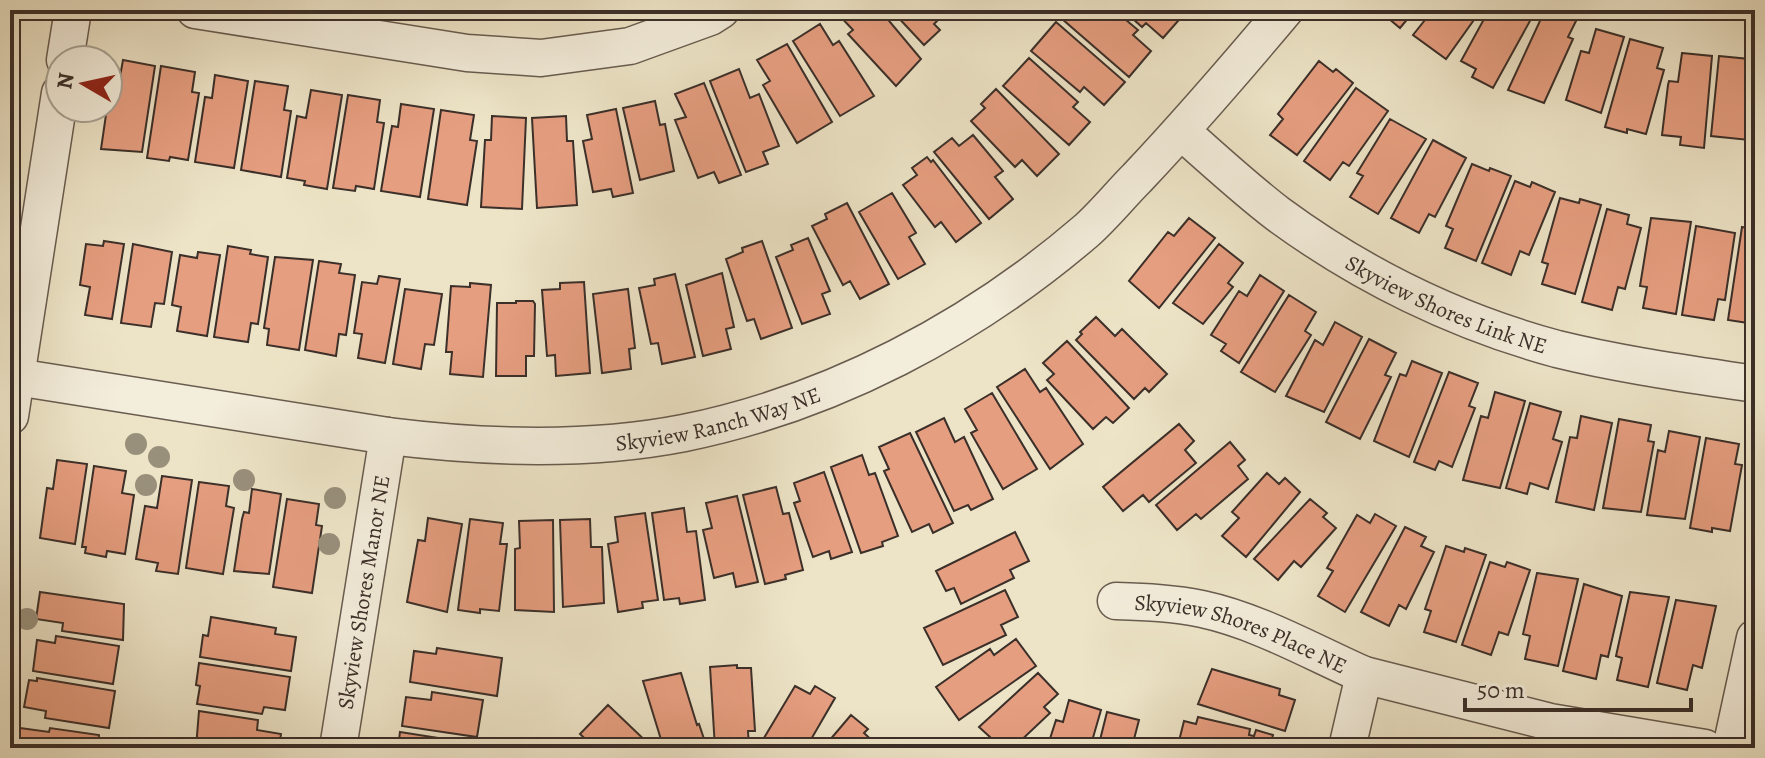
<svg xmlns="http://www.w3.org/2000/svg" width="1765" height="758" viewBox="0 0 1765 758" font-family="Alegreya,serif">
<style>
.building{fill:#e69e80;stroke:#3b2f29;stroke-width:2}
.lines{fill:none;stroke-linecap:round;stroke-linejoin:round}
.minor-casing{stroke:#685c50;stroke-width:39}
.minor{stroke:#f3eddb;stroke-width:36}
.tree{fill:#99907c}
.labels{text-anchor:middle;stroke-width:7;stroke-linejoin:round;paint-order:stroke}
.street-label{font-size:22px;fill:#3b2f29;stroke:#f3eddb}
</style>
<rect width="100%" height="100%" fill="#ede4c7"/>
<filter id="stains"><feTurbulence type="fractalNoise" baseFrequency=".0025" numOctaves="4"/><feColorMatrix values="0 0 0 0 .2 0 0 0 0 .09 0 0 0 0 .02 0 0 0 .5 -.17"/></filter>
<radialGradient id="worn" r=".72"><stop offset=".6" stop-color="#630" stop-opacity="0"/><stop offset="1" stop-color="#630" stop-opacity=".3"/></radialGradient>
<path class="building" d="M840 10H880L921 59 896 86 848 34 853 30 837 13Z
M888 10H944L946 12 934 24 940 30 924 45 894 13 892 15Z
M1067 10H1114L1138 30 1133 35 1151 51 1129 77 1061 18Z
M1123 10H1182L1185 13 1163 38 1146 23 1142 27Z
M1384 10H1415L1400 28 1382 13Z
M1433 10H1481L1446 59 1413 35Z
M1489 10H1536L1493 88 1472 77 1476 69 1461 61Z
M1545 10H1553L1576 21 1568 37 1573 39 1544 103 1508 90Z
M1056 22 1125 82 1104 105 1084 87 1080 92 1031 51Z
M820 24 833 45 839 41 874 96 840 116 793 41Z
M1596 29 1624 37 1601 113 1566 100 1581 51 1589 53Z
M1630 39 1663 48 1657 68 1664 70 1646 134 1627 129V133L1605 127Z
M787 44 832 122 797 143 763 85 770 81 757 60Z
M1682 53 1712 56 1704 148 1680 145 1681 137 1662 135 1668 85 1669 81 1678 82Z
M1719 56 1749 59 1746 84 1754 85 1749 140 1711 136Z
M1029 58 1078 102 1073 107 1090 122 1069 145 1003 86Z
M123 60 155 66 142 152 101 149 110 87 118 88Z
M1319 61 1333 72 1336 69 1353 83 1297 155 1270 135 1283 119 1278 114Z
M161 66 195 72 192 92 199 93 188 160 170 157 169 161 147 158Z
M739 69 750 98 759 94 779 146 763 152 768 164 746 172 710 81Z
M215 75 248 81 234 168 195 162 205 97 212 98Z
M255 81 288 86 284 110 291 111 281 177 241 170Z
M704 83 741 175 719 183 714 172 698 178 675 120 686 117 675 94Z
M1356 88 1388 111 1349 166 1343 162 1330 180 1304 161Z
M996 89 1059 154 1037 176 1022 160 1015 167 971 121 985 108 981 104Z
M311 90 342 95 327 189 304 185 305 181 287 178 297 116 306 118Z
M348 95 380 100 377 122 384 123 374 189 356 186 355 191 333 188Z
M655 101 660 125 665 124 674 171 640 180 623 108Z
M401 104 434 109 420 197 381 191 392 126 398 127Z
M616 109 633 193 613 197 611 189 593 192 583 141 592 139 587 115Z
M441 110 474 115 470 140 477 141 467 205 428 199Z
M492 116 526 118 522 209 481 207 485 140H491Z
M566 116 567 141H573L577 205 537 208 532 118Z
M1390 119 1426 139 1378 214 1350 197 1363 176 1357 173Z
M973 135 1003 171 995 177 1013 199 989 219 934 152 952 138 959 146Z
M1433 140 1466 158 1435 217 1429 214 1419 233 1391 218Z
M927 157 931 162 933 160 981 223 956 242 941 222 935 227 903 185 917 175 912 168Z
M1472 164 1489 171 1490 168 1511 176 1476 261 1445 248 1453 229 1446 226Z
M1515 181 1530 187 1532 182 1555 192 1529 255 1520 251 1511 275 1482 263Z
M892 193 916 233 909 237 925 264 898 279 859 212Z
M1560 198 1579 203 1580 199 1601 205 1575 294 1542 284 1548 264 1542 262Z
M847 203 889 284 860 299 850 281 843 285 812 226 827 219 825 214Z
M1607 209 1629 215 1627 224 1641 228 1625 289 1618 287 1612 310 1582 302Z
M1189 218 1215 238 1159 308 1129 281 1168 232 1174 236Z
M1651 218 1691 222 1676 314 1643 308 1647 287 1640 286Z
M1696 226 1735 233 1725 300 1718 299 1714 320 1682 315Z
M1742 227 1755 229V324L1728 320Z
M808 238 830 291 822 294 830 314 802 324 776 257 793 250 791 245Z
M104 241 124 244 112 319 85 315 90 287 80 285 86 244 103 246Z
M762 241 792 328 761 339 754 319 747 321 726 259 743 252 742 248Z
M133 244 172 252 164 304 155 303 151 327 121 323Z
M1219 244 1243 263 1228 283 1233 287 1203 324 1173 303Z
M228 246 251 250 250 254 268 257 258 324 251 323 248 342 214 337Z
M198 252 220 255 207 336 177 331 181 307 172 305 180 255 197 258Z
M275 257 313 260 299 350 267 345 269 329 264 328Z
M319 261 341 264 339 273 355 275 346 335 339 334 336 356 305 350Z
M722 273 734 327 726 329 731 349 703 356 686 285Z
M675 274 695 357 662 364 658 343 651 344 639 288 655 285 654 279Z
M1260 275 1284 291 1239 363 1221 351 1226 344 1211 335 1239 291 1247 296Z
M379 276 400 279 385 363 358 358 362 334 354 333 362 282 377 284Z
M584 282 590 373 556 376 555 355 547 356 542 290 560 289V283Z
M470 283 491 285 483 377 450 374 452 352H446L451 286 470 287Z
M405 289 442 294 434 345 425 344 421 369 393 364Z
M628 289 635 348 629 349 631 369 602 373 593 294Z
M1289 295 1316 312 1305 331 1311 335 1275 392 1241 372Z
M516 301H533L535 304 534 356H526V376H496L497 303H516Z
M1096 317 1115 336 1122 329 1167 374 1149 392 1145 388 1134 399 1076 340 1082 334 1080 332Z
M1335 322 1362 337 1324 412 1286 396 1315 340 1323 345Z
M1369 339 1396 353 1385 375 1391 377 1360 439 1326 422Z
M1067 341 1129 408 1113 423 1106 417 1093 429 1047 380 1054 374 1043 363Z
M1412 361 1442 373 1409 457 1374 441 1400 374 1406 376Z
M1025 369 1040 392 1046 388 1083 444 1050 469 997 387Z
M1449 372 1478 383 1469 406 1475 408 1452 467 1439 461 1435 470 1414 462Z
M1495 392 1525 401 1500 488 1463 480 1481 416 1488 418Z
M992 393 1037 469 1003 489 971 433 977 430 965 409Z
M1530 403 1561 412 1553 439 1562 442 1548 489 1530 483 1527 494 1506 488Z
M1581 416 1612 423 1594 510 1556 502 1570 437 1577 438Z
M944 418 955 442 964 437 993 499 971 510 968 505 954 511 916 432Z
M1619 419 1651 425 1648 441 1654 442 1641 512 1603 508Z
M1179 424 1194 441 1185 450 1196 463 1149 502 1143 495 1123 511 1103 487Z
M1669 431 1700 437 1685 519 1647 515 1658 450 1665 452Z
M910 433 953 523 933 533 929 524 912 532 884 471 889 469 879 447Z
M1706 438 1739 444 1735 464 1742 465 1730 531 1712 528V532L1690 528Z
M1230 442 1245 460 1238 466 1248 479 1201 519 1196 514 1177 530 1156 505Z
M862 455 869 475 875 473 898 536 882 542 883 546 861 553 831 467Z
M57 460 87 464 75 544 40 538 47 488 53 489Z
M94 466 126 471 122 493 134 495 125 554 107 551 106 557 85 553 86 547H82Z
M824 472 852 552 831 559 829 551 813 557 794 503 800 501 794 483Z
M1267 473 1279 484 1285 478 1300 492 1246 557 1222 536 1239 518 1232 512Z
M162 476 192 480 178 574 156 571 158 563 136 559 145 506 157 508Z
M199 482 229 486 226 506 234 508 223 574 186 568Z
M776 487 783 514 789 513 803 570 785 575 786 579 765 584 743 495Z
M252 489 281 494 269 574 234 571 242 519 244 512 249 513Z
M737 496 758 582 736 587 733 573 714 578 703 530 712 528 706 503Z
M287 499 319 504 316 525 322 526 312 593 273 587Z
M1310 499 1327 513 1323 517 1336 528 1301 567 1294 561 1278 580 1254 559Z
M684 508 687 532 696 531 705 600 680 604 679 598 664 600 652 513Z
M645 513 658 600 642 602 643 608 618 612 608 544 618 542 615 517Z
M1375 514 1396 526 1345 612 1318 596 1333 571 1327 568 1357 515 1370 523Z
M428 518 462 524 447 612 407 602 418 540 425 541Z
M470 519 503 523 500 544H507L499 611 480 609V613L458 610Z
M590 519 591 547H602L604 603 563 607 560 520Z
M553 520 554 612 515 610V549L520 548 519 521Z
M1405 527 1426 537 1421 546 1434 552 1406 609 1399 605 1389 626 1361 612Z
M1015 532 1029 561 1010 570 1014 578 961 604 954 588 946 591 936 571Z
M1446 546 1464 552 1465 548 1486 555 1456 642 1424 632 1431 611 1425 609Z
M1490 562 1505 567 1507 562 1530 570 1508 635 1499 632 1491 655 1462 645Z
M1537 573 1578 579 1558 666 1525 659 1530 636 1523 634Z
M1584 584 1622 596 1608 657 1601 655 1596 679 1563 671Z
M1005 590 1018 617 1001 625 1006 635 943 665 924 628Z
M40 592 124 604 123 640 62 631 63 623 36 619Z
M1630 592 1669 597 1648 687 1617 680 1622 658 1616 656Z
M1676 600 1716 606 1702 668 1693 665 1687 690 1657 683Z
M211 617 276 628 275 634 296 637 291 671 200 657 203 635 208 636Z
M56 636 119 646 113 684 33 671 37 640 55 643Z
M1016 639 1036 666 959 720 936 687 990 649 994 655Z
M437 648 502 658 497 696 410 682 414 651 436 654Z
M199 663 290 677 285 710 264 707 262 714 197 704 200 686 196 685Z
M737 665V668H751L755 731H748L749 748H715L710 667Z
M1212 669 1280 689 1279 695 1295 700 1285 731 1198 704Z
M681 673 697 725 699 724 707 748H671L670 744 663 746 643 681Z
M1038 673 1058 694 1044 707 1050 713 1013 748H1002L979 727Z
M37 678 115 691 109 728 45 718 46 711 24 707 29 680 37 681Z
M795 686 810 694 815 686 835 698 806 748H767L771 742 764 738Z
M432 692 483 700 477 737 402 726 406 697 431 700Z
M1069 700 1101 710 1090 748H1047L1056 720 1063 722Z
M608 705 653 748H595L580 734Z
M199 711 258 720 257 730 281 734 279 748H196Z
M1107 712 1139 720 1133 743 1141 745 1140 748H1098Z
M851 715 868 729 864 733 878 746 876 748H823Z
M1198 717 1250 729 1249 735 1254 736 1256 730 1273 735 1270 748H1191L1192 744 1179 741 1184 721 1196 724Z
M20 728 49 732 50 728 99 735 98 748H17Z
M400 732 490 746V748H398Z"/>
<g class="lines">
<g class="minor-casing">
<g id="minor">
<path d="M195 10 467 53 541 58 630 46 710 17 721 10"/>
<path d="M65 60 73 10"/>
<path id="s1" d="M1181 131C1213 159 1244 188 1278 214 1361 275 1457 322 1557 349 1622 365 1689 374 1755 384"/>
<path id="s2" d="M10 376 388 436C485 448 587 452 684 433 832 403 972 329 1086 231 1104 215 1120 195 1137 178 1188 124 1237 67 1285 10"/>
<path d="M10 416 60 93"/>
<path id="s3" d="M1116 601C1145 602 1174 603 1202 609 1258 621 1312 652 1364 675"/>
<path id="s4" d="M338 748 388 436"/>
<path d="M1347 748 1364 675 1550 722 1705 748"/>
<path d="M1731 748 1755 638"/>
</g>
</g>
<use href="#minor" class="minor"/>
</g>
<g class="tree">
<circle cx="136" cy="444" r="11"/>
<circle cx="159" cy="457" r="11"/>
<circle cx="244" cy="480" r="11"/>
<circle cx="146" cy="485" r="11"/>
<circle cx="335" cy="498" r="11"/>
<circle cx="329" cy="544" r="11"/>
<circle cx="27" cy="619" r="11"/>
</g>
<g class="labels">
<g class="street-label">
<text dy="8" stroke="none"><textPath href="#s1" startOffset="320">Skyview Shores Link NE</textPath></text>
<text dy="8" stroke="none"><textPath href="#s2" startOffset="716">Skyview Ranch Way NE</textPath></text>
<text dy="8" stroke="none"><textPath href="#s4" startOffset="158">Skyview Shores Manor NE</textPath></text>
<text dy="8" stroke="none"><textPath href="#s3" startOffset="130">Skyview Shores Place NE</textPath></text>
</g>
</g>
<rect width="1765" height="758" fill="none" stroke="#ede4c7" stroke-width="40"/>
<rect x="12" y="12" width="1741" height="734" fill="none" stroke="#3b2f29" stroke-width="4"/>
<rect x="20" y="20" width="1725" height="718" fill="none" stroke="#3b2f29" stroke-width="2"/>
<g transform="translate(84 84) rotate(279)"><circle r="38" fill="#f3eddb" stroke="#a9a194" stroke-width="2"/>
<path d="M0-6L14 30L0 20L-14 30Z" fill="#8f2418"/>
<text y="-12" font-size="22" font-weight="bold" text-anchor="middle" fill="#3b2f29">N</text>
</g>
<path d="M1465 698v12h226v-12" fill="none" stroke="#3b2f29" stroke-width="4"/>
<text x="1477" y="698" font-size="24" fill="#3b2f29" stroke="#f3eddb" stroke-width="6" paint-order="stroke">50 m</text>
<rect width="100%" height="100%" filter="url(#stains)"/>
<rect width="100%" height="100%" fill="url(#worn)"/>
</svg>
